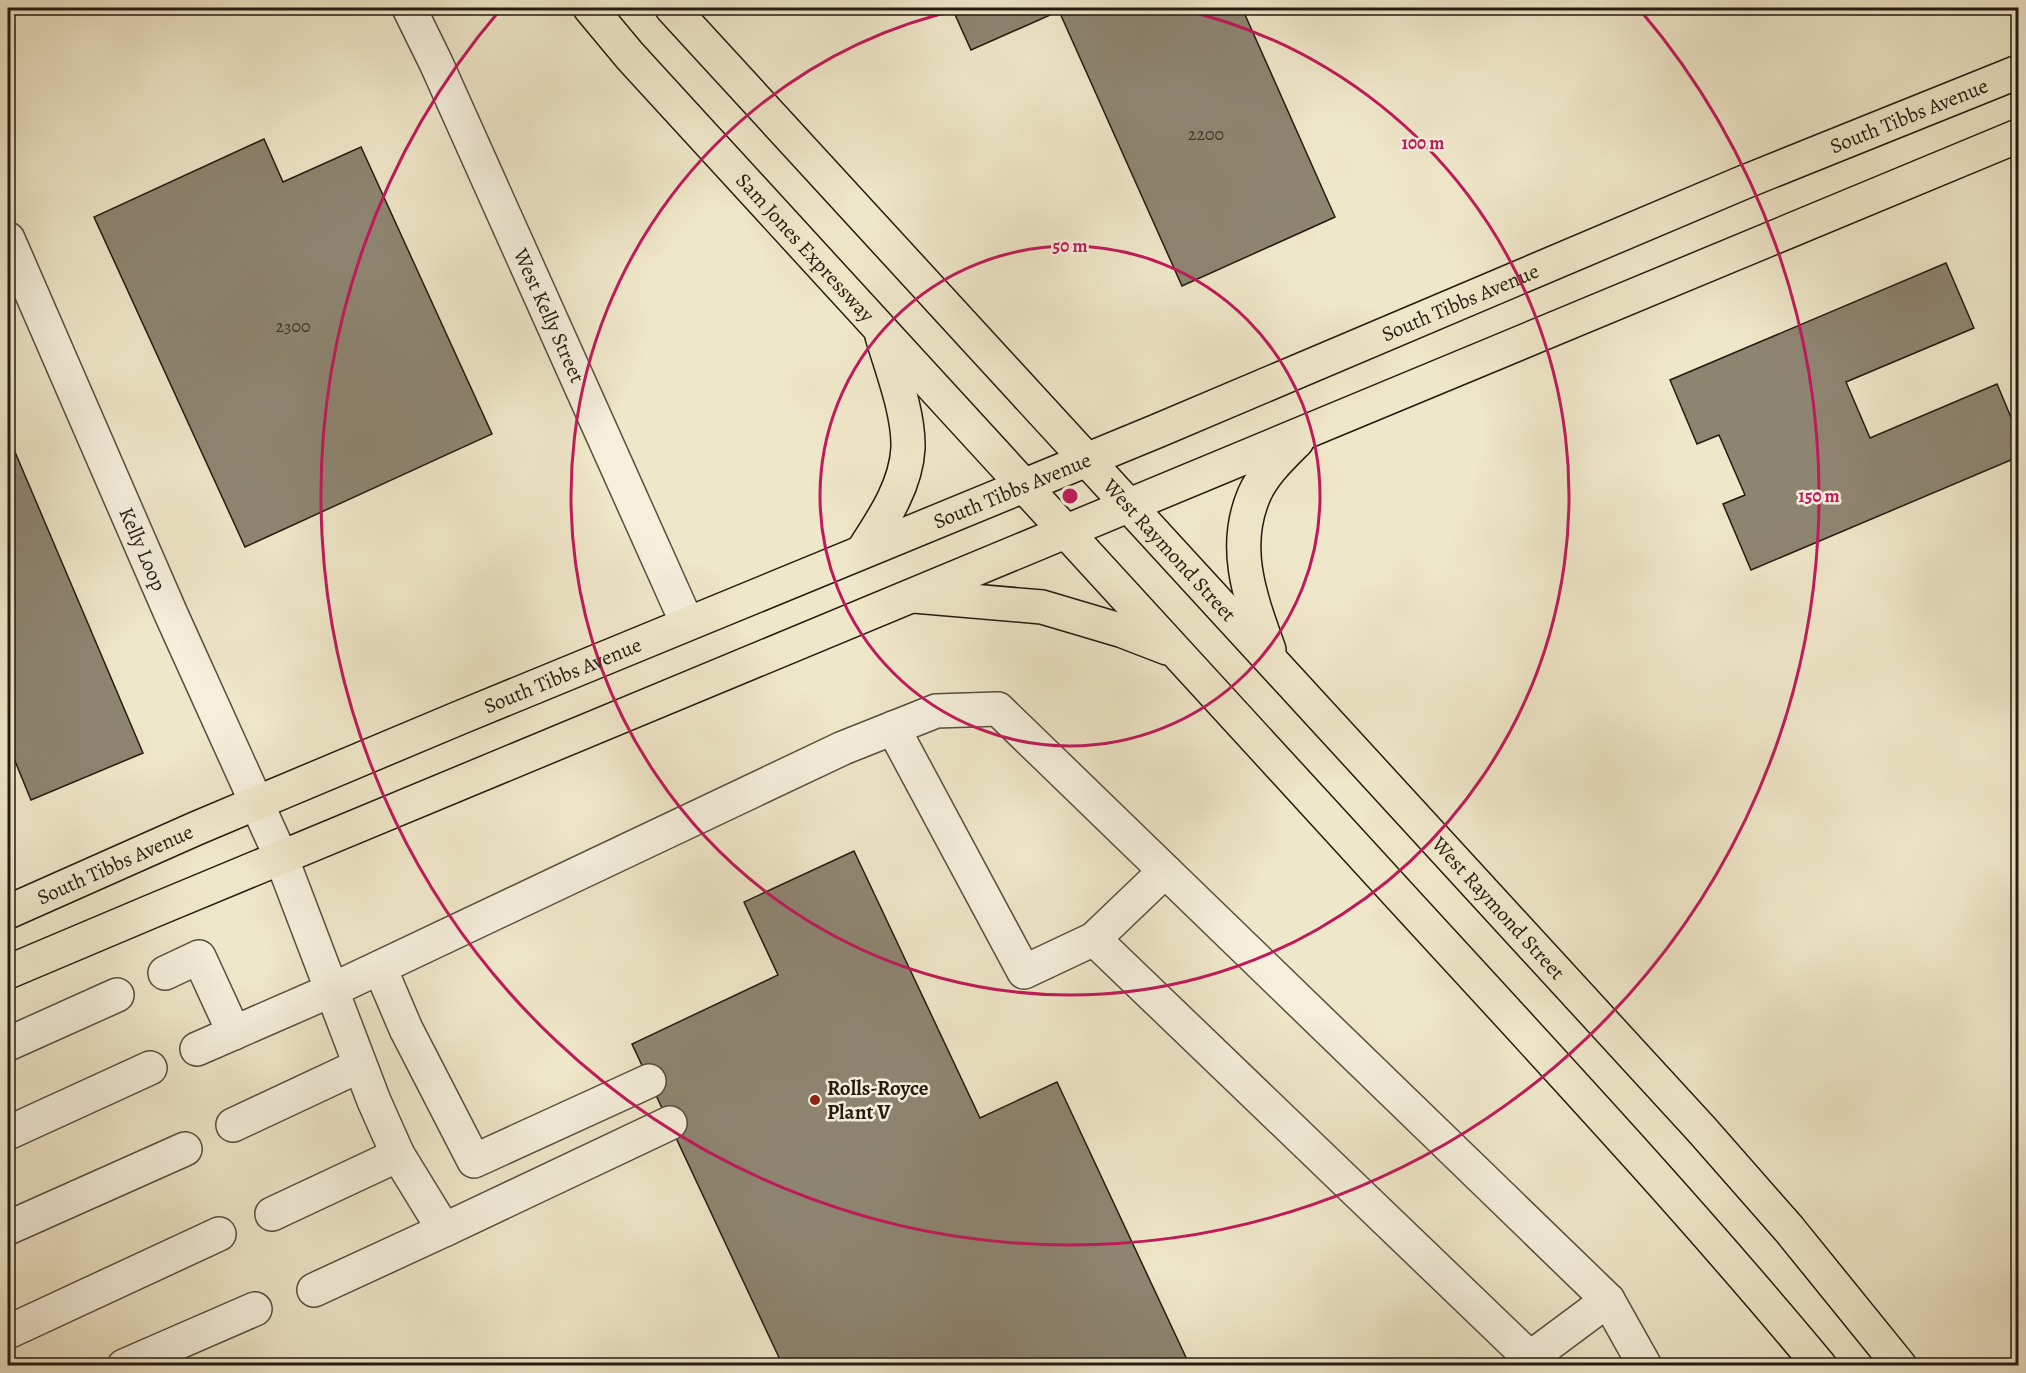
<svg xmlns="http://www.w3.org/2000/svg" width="2026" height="1373" viewBox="0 0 2026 1373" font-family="Alegreya,serif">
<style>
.building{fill:#8e8571;stroke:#241b11;stroke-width:1.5}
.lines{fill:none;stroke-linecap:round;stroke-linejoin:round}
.minor-casing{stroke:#574e3f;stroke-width:36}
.major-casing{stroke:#241b11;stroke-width:36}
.minor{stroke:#f5efdc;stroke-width:33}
.major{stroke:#efe7c9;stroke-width:33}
.ring{fill:none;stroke:#c2185b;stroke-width:3}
.poi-dot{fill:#8f2418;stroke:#f5efdc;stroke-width:2}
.labels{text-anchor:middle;stroke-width:5;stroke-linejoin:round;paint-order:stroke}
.number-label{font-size:18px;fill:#3e3629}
.street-label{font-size:21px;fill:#241b11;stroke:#f5efdc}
.poi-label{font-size:21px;font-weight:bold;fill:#241b11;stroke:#f5efdc;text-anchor:start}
.centre{fill:#c2185b;stroke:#f5efdc;stroke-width:3}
.ring-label{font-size:18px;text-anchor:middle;font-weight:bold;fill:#c2185b;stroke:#f5efdc;stroke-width:5;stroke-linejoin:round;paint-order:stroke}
</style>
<rect width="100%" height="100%" fill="#efe7c9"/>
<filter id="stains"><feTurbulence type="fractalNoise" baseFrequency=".00333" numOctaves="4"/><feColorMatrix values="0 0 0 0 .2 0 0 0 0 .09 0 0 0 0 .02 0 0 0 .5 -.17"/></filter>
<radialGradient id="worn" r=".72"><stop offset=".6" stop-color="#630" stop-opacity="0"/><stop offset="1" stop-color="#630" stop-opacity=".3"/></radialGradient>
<path class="building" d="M952 8H1242L1335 217 1182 286 1059 11 971 50Z
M264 139 283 182 361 147 492 434 245 547 94 217Z
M1946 263 1974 328 1846 382 1870 438 1997 384 2018 434V457L1751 570 1723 504 1745 495 1719 435 1697 444 1670 380Z
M12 445 143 753 31 800 8 744V447Z
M854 851 980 1118 1057 1082 1190 1366H783L632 1044 778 975 744 902Z"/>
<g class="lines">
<g class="minor-casing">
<g id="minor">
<path id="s1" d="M409 8 436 63 687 623"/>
<path id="s2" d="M8 239 171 614 281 857 374 1101 398 1155 444 1230 670 1123"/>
<path d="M893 728 1024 972 1094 939 1165 871"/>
<path d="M1094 939 1530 1358 1534 1366"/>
<path d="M380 968 406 1029 474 1161 649 1081"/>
<path d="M165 973 199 957 234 1033"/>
<path d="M8 1044 117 995"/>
<path d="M197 1049 332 990 843 748 936 711 998 709 1608 1300 1645 1366"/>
<path d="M233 1125 359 1066"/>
<path d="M8 1133 150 1068"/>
<path d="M272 1214 398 1155"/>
<path d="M8 1228 185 1149"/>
<path d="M314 1290 444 1230"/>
<path d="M8 1332 219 1234"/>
<path d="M1530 1358 1608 1300"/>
<path d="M124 1366 255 1309"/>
</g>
</g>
<g class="major-casing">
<g id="major">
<path id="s3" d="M590 8 630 56C872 321 1115 585 1357 849 1513 1020 1672 1188 1820 1366"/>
<path id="s4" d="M672 8 1702 1130 1789 1229 1900 1366"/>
<path d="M862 552C882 521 906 487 908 448 909 413 892 370 882 336"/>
<path d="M914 596 1042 607 1123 631 1167 648"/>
<path d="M1269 650C1251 599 1231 549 1254 495 1263 474 1281 457 1297 441"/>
<path id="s5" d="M8 912 197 828 459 718 1157 431 1742 183 2018 72"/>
<path d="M8 972C676 689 1349 418 2018 136"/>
</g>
</g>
<use href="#minor" class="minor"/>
<use href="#major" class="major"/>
</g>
<g class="ring">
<circle cx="1070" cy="496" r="250"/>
<path d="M1174 8A499 499 0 1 1 966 8"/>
<path d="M1640 10A749 749 0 1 1 500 10"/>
</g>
<circle class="poi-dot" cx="815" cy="1100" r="6"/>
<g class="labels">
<g class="number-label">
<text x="1206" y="140">2200</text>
<text x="293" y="332">2300</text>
</g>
<g class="street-label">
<text dy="7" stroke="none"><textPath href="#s5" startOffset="2061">South Tibbs Avenue</textPath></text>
<text dy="7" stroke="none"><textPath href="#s3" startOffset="322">Sam Jones Expressway</textPath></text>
<text dy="7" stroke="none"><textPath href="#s5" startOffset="1575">South Tibbs Avenue</textPath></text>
<text dy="7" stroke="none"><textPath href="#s1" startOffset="338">West Kelly Street</textPath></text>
<text dy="7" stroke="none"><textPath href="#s5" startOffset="1089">South Tibbs Avenue</textPath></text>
<text dy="7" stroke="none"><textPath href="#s2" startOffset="338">Kelly Loop</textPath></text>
<text dy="7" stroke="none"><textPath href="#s4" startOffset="736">West Raymond Street</textPath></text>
<text dy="7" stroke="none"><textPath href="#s5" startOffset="603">South Tibbs Avenue</textPath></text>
<text dy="7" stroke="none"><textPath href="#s5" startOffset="117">South Tibbs Avenue</textPath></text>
<text dy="7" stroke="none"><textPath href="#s4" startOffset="1222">West Raymond Street</textPath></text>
</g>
<g class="poi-label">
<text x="827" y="1095">Rolls-Royce<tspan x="827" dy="24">Plant V</tspan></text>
</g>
</g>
<circle cx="1070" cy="496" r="9" class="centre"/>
<g class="ring-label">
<text x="1423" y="149">100 m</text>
<text x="1070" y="252">50 m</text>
<text x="1819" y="502">150 m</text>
</g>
<rect width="2026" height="1373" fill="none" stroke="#efe7c9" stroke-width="30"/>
<rect x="9" y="9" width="2008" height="1355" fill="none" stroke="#241b11" stroke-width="3"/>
<rect x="15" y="15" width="1996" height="1343" fill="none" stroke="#241b11" stroke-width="1.5"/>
<rect width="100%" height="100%" filter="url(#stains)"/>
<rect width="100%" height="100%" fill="url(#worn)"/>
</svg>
